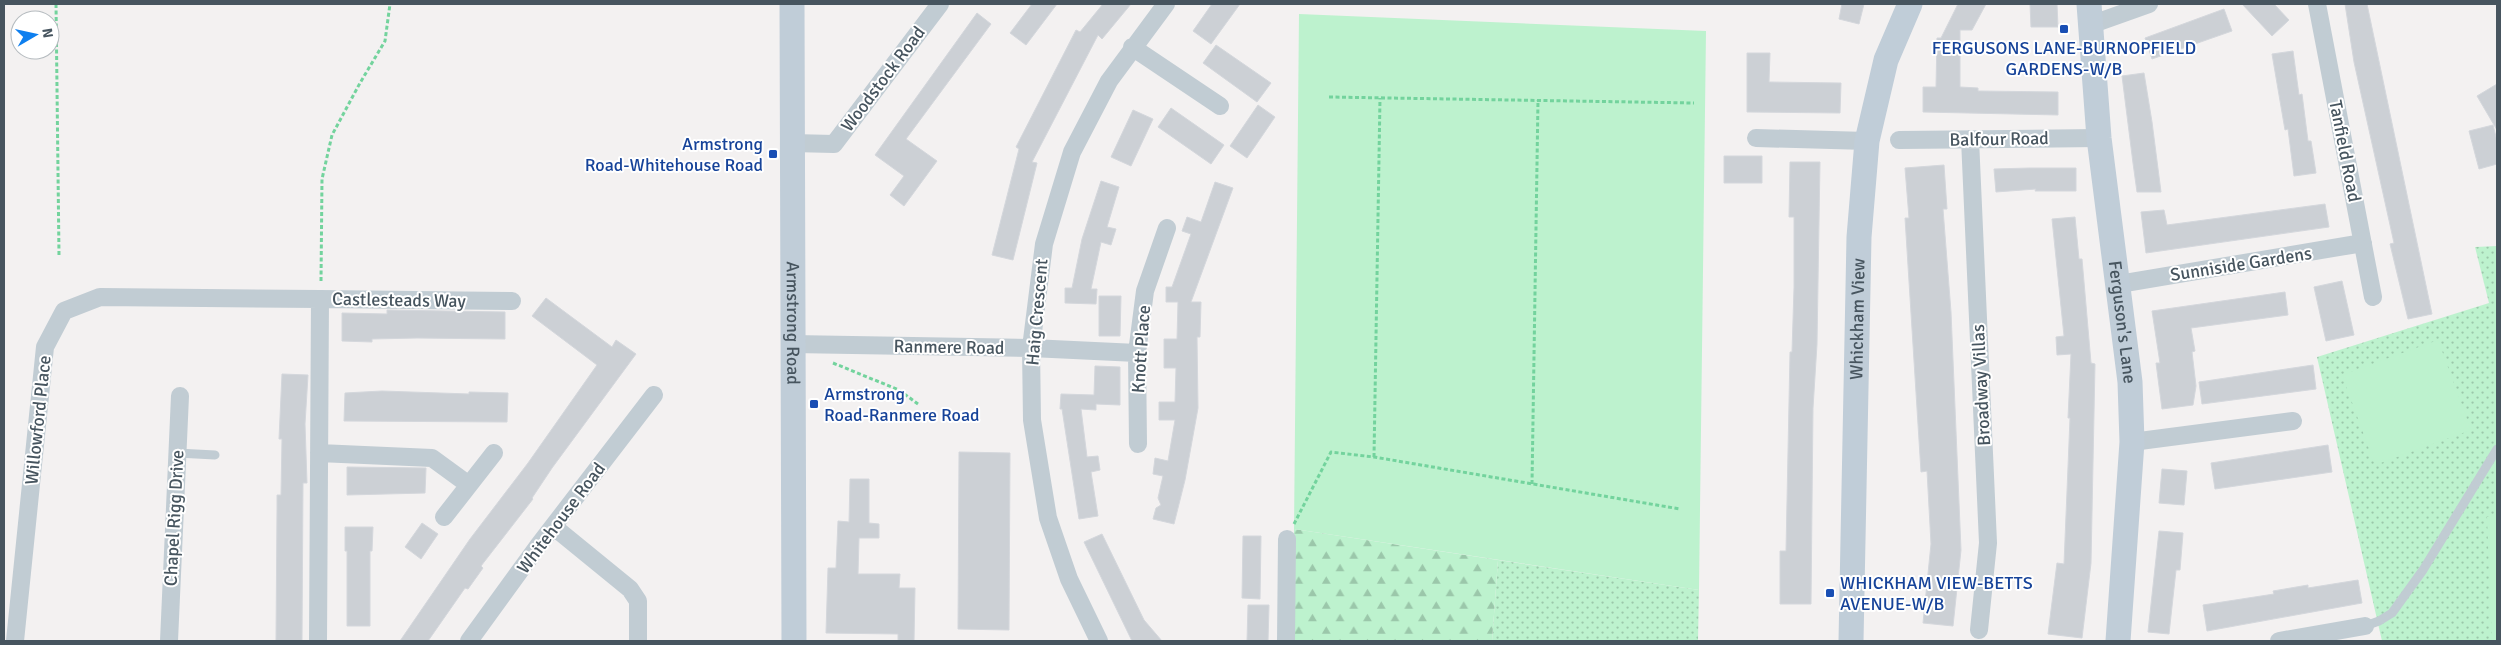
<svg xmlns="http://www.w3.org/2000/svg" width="2501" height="645" viewBox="0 0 2501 645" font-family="Signika,sans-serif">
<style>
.grass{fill:url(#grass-dots)}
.forest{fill:url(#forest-firs)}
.garden{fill:#bdf2ce}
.building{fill:#ccd0d5;stroke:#d4d7dc}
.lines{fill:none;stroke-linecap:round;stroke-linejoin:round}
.path{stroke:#73d39d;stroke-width:3;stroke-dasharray:4 2.5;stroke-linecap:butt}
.lane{stroke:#c1ccd3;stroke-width:9}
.street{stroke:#c1ccd3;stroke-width:18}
.secondary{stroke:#c0cdd8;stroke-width:25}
.transit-dot{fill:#1a4fb4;stroke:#fff;stroke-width:2}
.labels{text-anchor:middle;stroke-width:4;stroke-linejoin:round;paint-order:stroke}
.transit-label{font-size:18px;fill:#164399;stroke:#fff;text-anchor:start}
.street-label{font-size:18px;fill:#47555f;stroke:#fff}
</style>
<defs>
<pattern id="grass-dots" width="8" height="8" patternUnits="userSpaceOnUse" patternTransform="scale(1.25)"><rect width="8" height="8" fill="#bdf2ce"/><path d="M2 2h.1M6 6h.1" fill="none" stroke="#9bc7aa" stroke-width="1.8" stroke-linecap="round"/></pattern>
<pattern id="forest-firs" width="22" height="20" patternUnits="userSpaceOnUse" patternTransform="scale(1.25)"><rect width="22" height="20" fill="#bdf2ce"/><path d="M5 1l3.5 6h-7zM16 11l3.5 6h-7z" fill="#9bc7aa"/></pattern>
</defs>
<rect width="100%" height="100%" fill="#f3f1f1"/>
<path class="grass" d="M2497 246V641H2382L2317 357 2489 303 2475 247Z
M1498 560 1699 590 1698 641H1492Z"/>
<path class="forest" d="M1294 529 1498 560 1492 641H1295Z"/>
<path class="garden" d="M1299 14 1706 31 1699 590 1294 529Z
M2438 340 2471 430 2375 465 2342 375Z
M2487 517H2497V641H2492Z"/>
<path class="building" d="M1032 4H1057L1026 45 1010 33Z
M1103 4H1131L1102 39 1098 35 1032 162 1037 163 1013 260 992 255 1019 149 1016 147 1076 30 1080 32Z
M1212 4H1240L1211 44 1193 31Z
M1842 4H1864L1859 24 1839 19Z
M1958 4H1986L1972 30H1960V87L1978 88V91L2058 92V115L1923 112V87H1936L1937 38H1941Z
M2030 4H2057L2058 27H2031Z
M2242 4H2274L2289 20 2272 36Z
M2345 4H2367L2432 314 2408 319 2390 244 2394 243 2354 62Z
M2224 9 2232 31 2152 59 2145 38Z
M977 13 991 24 906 139 937 161 904 206 890 195 904 176 875 155Z
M1216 45 1271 83 1257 102 1203 63Z
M2293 51 2299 95 2302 94 2308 141H2311L2316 173 2294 176 2288 129 2285 130 2272 54Z
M1747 53H1770L1769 82 1841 83 1840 113 1747 112Z
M2144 73 2152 122 2161 192H2137L2133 163 2122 76Z
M2497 84V130L2477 96Z
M1258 105 1275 117 1247 158 1230 146Z
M1171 108 1224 145 1211 164 1158 127Z
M1133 110 1153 119 1131 166 1111 157Z
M2493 125 2497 141V164L2479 169 2469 131Z
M1724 156H1762V183H1724Z
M1790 162H1820L1817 344 1813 408 1811 604H1780V551H1786L1790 352H1792L1794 288V217H1789Z
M1944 165 1947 209H1943L1951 312 1961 550 1953 626 1923 623 1931 544 1927 471 1921 472 1905 218H1909L1905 168Z
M2030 168H2076V191H2035L2036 189 1996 192 1994 169Z
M1101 181 1119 187 1107 227 1116 229 1111 245 1101 242 1091 289H1097L1096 304 1065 303V288H1072L1082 239Z
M1215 182 1233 188 1191 302H1201L1200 337H1197L1198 408 1185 480 1174 524 1153 519 1156 508 1161 505 1158 498 1163 476 1153 474 1155 458 1168 461 1175 420H1159V402H1175L1176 368H1164V339H1177L1178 302H1166V287H1172L1191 234 1182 231 1187 217 1201 222Z
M2325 204 2329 227 2146 253 2141 212 2164 210 2167 225Z
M2075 217 2079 259H2082L2091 363 2095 364 2091 563 2082 638 2048 634 2057 563 2064 564 2070 418H2068L2071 354 2057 355 2056 337 2064 336 2052 219Z
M2342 281 2354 335 2326 341 2314 287Z
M2285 292 2288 315 2191 328 2195 351 2192 352 2196 386 2193 405 2162 409 2156 363H2160L2152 311Z
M1099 296H1121L1120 336H1099Z
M546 298 612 347 616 340 636 354 552 468 532 498 533 499 481 566 483 568 468 589 465 588 428 641H400L470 539 528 463 597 365 532 316Z
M387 310 505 312V339L417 338 372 339V342L342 341V313L387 314Z
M2313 365 2316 389 2202 404 2199 382Z
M1095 366 1120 367V405L1096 404V410L1081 409 1087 457 1098 456 1100 470 1091 472 1098 516 1079 519 1062 409H1060L1061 394 1094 395Z
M282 374 308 375 305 424 307 483H303L302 641H276L277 510V495H281L282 439H279Z
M382 391 469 394V392L508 393 507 422 344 421 345 393Z
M2328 445 2332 472 2215 489 2211 463Z
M959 452 1010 453 1009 630 958 629Z
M347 467 426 468 425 493 347 495Z
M2162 469 2187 471 2184 505 2159 503Z
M850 479H869V523L879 524V538H859L858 574H900L899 588H915L914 641H898V634L826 633 828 568H836L838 521 849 522Z
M422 523 438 534 421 559 405 547Z
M345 527H373L372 551H370V626H347V551H345Z
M2159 531 2183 533 2180 570H2176L2169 634 2148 632Z
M1102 534 1144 620 1162 641H1132L1084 542Z
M1243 536H1261L1260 599 1242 598Z
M2358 580 2362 603 2207 631 2203 605 2274 594 2273 591 2308 585V588Z
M1248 605H1269L1268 641H1247Z"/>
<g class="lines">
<path class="path" d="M56 4 59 256
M1329 97 1694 103
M321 281 322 179 332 135 360 83 385 41 390 4
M833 363 899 390 918 404
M1374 457 1380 98
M1532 484 1538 100
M1294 524 1331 452 1374 457 1680 509"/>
<path class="lane" d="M177 453 215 455
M2365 626 2379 621 2392 613 2423 570 2497 449"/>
<path class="street" d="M2317 4 2373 297
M2090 25 2149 4
M1132 47 1220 106
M1756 138 1867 141
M1970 139 1988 543 1979 630
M1899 140 2099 138
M792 143 834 144 940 4
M2119 284 2363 243
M792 344 1031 348 1137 353
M2132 442 2293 421
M1138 444 1137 353 1145 291 1167 228
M319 453 432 458 469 485
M444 517 494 453
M554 527 630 589 638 601V641
M15 641 45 347 64 311 100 297 320 299
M169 641 180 396
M318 641 320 299 512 301
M469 641 538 546 654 395
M1099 641 1069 579 1048 518 1032 420 1031 348 1044 244 1072 152 1109 81 1166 4
M1286 641 1287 539
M2279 641 2365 626"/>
<g class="secondary">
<path id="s1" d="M792 4 794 641"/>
<path id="s2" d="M2089 4 2099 138 2130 382 2132 442 2118 641"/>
<path id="s3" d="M1851 641 1859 237 1867 141 1886 60 1910 4"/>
</g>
</g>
<g class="transit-dot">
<rect x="2059" y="24" width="10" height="10" rx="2.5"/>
<rect x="768" y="149" width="10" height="10" rx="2.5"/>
<rect x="809" y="399" width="10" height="10" rx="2.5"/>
<rect x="1825" y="588" width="10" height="10" rx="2.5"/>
</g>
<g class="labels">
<g class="transit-label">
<text x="2064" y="54" text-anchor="middle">FERGUSONS LANE-BURNOPFIELD<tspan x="2064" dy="21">GARDENS-W/B</tspan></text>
<text x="763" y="150" text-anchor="end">Armstrong<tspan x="763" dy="21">Road-Whitehouse Road</tspan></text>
<text x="824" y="400">Armstrong<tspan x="824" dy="21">Road-Ranmere Road</tspan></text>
<text x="1840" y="589">WHICKHAM VIEW-BETTS<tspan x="1840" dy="21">AVENUE-W/B</tspan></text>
</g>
<g class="street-label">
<text transform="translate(883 79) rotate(-53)" y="6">Woodstock Road</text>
<text transform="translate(1999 139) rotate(-1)" y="6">Balfour Road</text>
<text transform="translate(2345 151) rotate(79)" y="6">Tanfield Road</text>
<text transform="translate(2241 264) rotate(-9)" y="6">Sunniside Gardens</text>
<text transform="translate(399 300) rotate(1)" y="6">Castlesteads Way</text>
<text transform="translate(1037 312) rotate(-85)" y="6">Haig Crescent</text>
<text dy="6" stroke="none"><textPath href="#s3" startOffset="322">Whickham View</textPath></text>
<text dy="6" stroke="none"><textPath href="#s2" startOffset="320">Ferguson's Lane</textPath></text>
<text dy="6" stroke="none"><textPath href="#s1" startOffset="319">Armstrong Road</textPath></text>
<text transform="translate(949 347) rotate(1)" y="6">Ranmere Road</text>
<text transform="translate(1141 349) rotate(-86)" y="6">Knott Place</text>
<text transform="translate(1981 385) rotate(-93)" y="6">Broadway Villas</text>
<text transform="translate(38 420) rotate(-84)" y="6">Willowford Place</text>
<text transform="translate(174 518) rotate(-87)" y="6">Chapel Rigg Drive</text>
<text transform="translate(561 518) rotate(-53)" y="6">Whitehouse Road</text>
</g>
</g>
<rect width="2501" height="645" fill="none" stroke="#47555f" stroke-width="10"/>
<g transform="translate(35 35) rotate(81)"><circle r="24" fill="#ffffff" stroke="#b5bbbf"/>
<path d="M0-4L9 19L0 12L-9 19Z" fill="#0e7fef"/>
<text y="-8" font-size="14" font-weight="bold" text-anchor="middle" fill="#47555f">N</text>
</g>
</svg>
